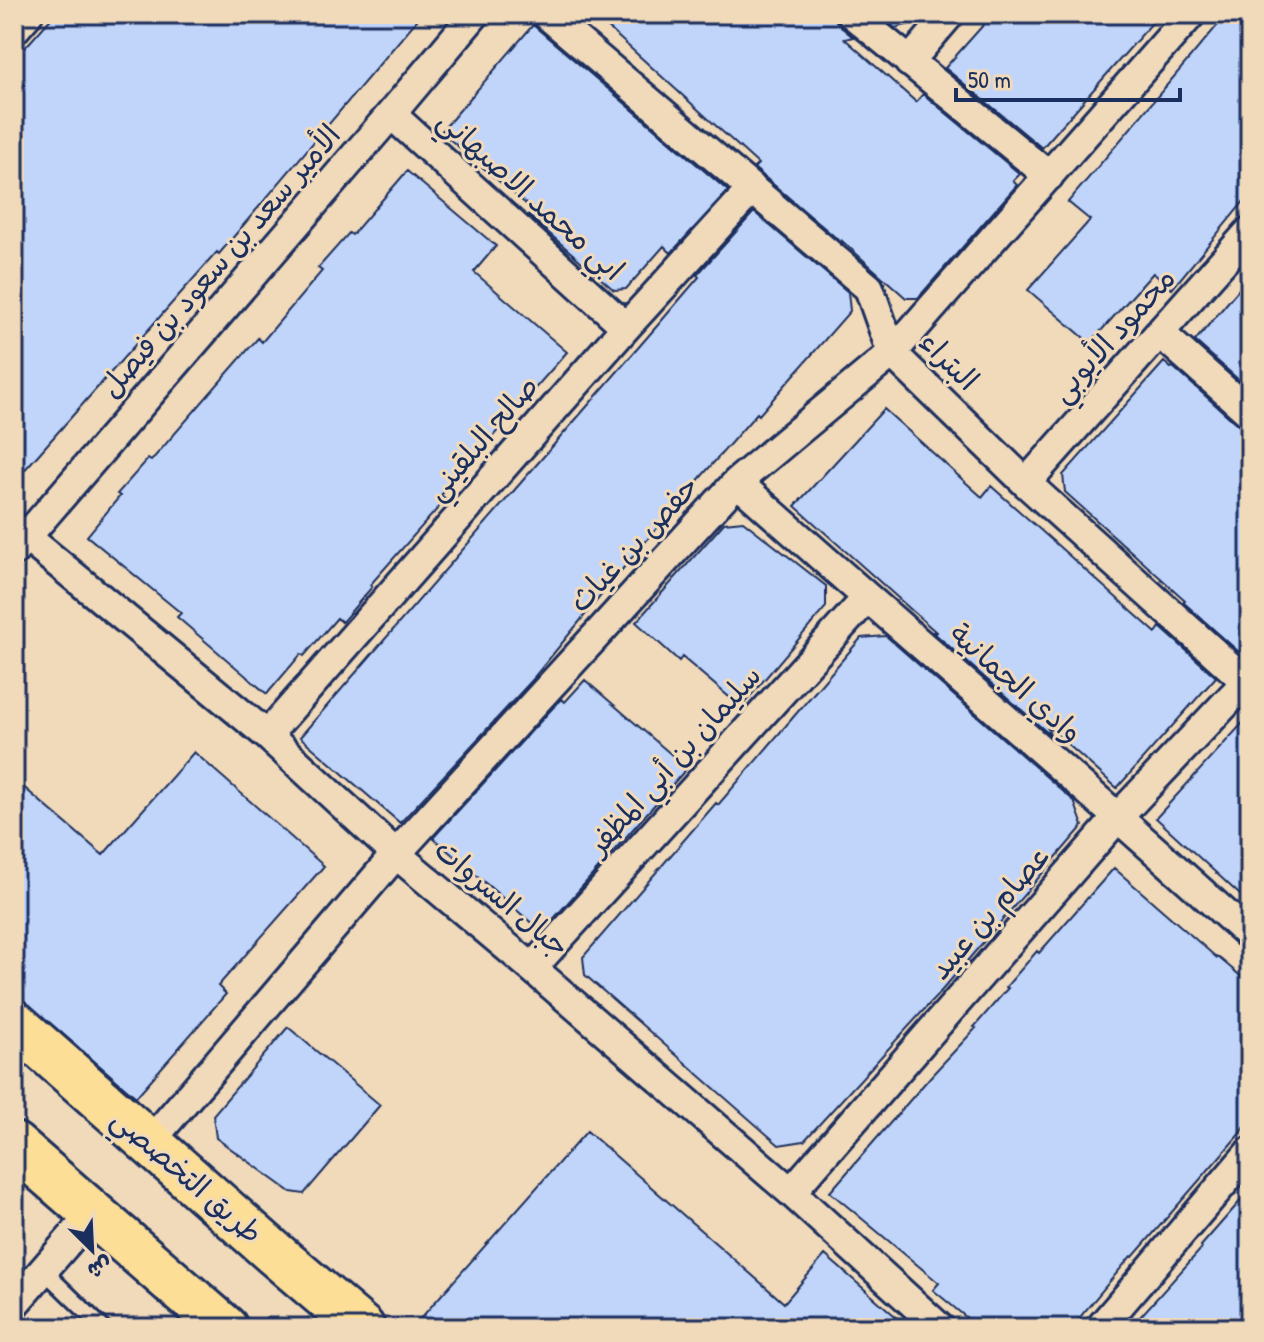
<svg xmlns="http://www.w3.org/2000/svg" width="1264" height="1342" viewBox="0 0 1264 1342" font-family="'Patrick Hand','Playpen Sans Arabic',sans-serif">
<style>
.building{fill:#c0d5f9;stroke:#1b2f5e;stroke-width:2}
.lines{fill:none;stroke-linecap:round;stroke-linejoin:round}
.service-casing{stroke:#1b2f5e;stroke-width:20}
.minor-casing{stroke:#1b2f5e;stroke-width:34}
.primary-casing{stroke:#1b2f5e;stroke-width:50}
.service{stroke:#f1daba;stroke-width:14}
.minor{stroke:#f1daba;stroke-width:28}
.primary{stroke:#fcde96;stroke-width:44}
.labels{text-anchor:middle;stroke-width:6;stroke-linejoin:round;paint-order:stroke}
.street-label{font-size:30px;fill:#1b2f5e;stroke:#f1daba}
</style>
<rect width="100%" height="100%" fill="#f1daba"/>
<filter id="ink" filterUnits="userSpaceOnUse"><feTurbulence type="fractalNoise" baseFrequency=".0125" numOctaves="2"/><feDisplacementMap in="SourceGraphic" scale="16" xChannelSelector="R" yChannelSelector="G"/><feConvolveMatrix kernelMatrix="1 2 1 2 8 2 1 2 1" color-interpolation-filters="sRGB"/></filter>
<g filter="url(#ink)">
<path class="building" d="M55 14H422L219 254 217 252 14 482V60Z
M593 14H835L836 21 841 27 853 37 845 39 916 102 923 94 1020 174 1013 181 1017 185 918 298H906L842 241V243L754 168 758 164Z
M879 14H909L910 24 895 28Z
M993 14H1160L1042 148 945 68Z
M1227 14H1250V194L1172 289 1153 273 1090 343 1028 290 1090 220 1068 202Z
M533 25 728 191 671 253 664 246 626 289 614 290 528 215 533 210 441 132Z
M407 171 496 246 474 272 567 352 441 495 446 499 370 585 372 587 342 622 337 618 304 656 301 654 267 694 177 617 181 613 87 536 120 496 117 494 148 459 151 461 258 338 262 342 322 271 318 268 349 233 352 235Z
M754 212 848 292 850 311 759 415 757 413 701 477 634 555 535 676H536L400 823 300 737 657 326 699 277 697 275Z
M1250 276V390L1195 341Z
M1164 362 1171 368 1173 367 1239 426 1250 430V639L1239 652 1183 602 1185 600 1065 492 1063 475Z
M884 409 982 497 991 486 1156 633 1160 627 1216 677 1117 788 1047 726 1050 735 933 632H936L795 506Z
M743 521 826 586V607L741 707 682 657 679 661 636 622 724 523Z
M886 636 1074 801 1083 826 943 989 804 1141 779 1145 585 975 583 957 716 803 718 805 861 638Z
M585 680 687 768 542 932 433 838 561 699 565 702Z
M1250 715V904L1156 818Z
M194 752 324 866 218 986 226 994 136 1097 14 992V779L103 855Z
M1114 868 1217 958 1218 957 1250 984V1119L1241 1130 1242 1131 1133 1257 1131 1256 1071 1328H979L933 1290 939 1283 830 1192 932 1075 976 1028 974 1027 1008 988 1006 987 1037 951 1039 953Z
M288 1027 380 1105 304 1194 291 1192 216 1138 213 1115Z
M587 1131 784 1303 825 1255 909 1328H412Z
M1250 1190V1328H1130L1202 1248 1201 1246Z"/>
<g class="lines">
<g class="service-casing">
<path id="service" d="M43 1270 103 1328"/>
</g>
<g class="minor-casing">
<path id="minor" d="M546 14 869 288 892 353 1026 483 1250 685
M852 14 1049 176
M14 30 28 14
M909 62 950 14
M391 114 626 327
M1160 333 1250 413
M737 482C907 634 1081 782 1250 936
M1026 483 1250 231
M14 527 267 735 396 854 532 968 791 1192 940 1328
M15 550 391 114 475 14
M267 735 626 327 752 189
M532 968 867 598
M149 1143 396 854 737 482 892 353 1191 14
M791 1192 1119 816 1246 682
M14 1304 92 1214
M1100 1328 1250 1152"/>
</g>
<g class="primary-casing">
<path id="primary" d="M14 1023 274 1253 362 1328
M14 1145 225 1328"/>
</g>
<use href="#service" class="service"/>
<use href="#minor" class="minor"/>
<use href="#primary" class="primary"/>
</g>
</g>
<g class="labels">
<g class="street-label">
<text transform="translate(531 195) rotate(42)" y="10">ابي محمد الاصبهاني</text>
<text transform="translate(220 261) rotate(-49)" y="10">الأمير سعد بن سعود بن فيصل</text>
<text transform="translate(1113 335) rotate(-48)" y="10">محمود الأيوبي</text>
<text transform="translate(949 361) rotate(45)" y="10">البتراء</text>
<text transform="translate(482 438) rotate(-49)" y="10">صالح البلقيني</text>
<text transform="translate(634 544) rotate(-47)" y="10">حفص بن غياث</text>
<text transform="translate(1016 683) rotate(41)" y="10">وادي الجمانية</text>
<text transform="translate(674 760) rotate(-48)" y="10">سليمان بن أبي المظفر</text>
<text transform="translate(502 898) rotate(40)" y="10">جبال السروات</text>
<text transform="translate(990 912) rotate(-49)" y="10">عصام بن عبيد</text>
<text transform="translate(187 1176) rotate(41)" y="10">طريق التخصصي</text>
</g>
</g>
<rect width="1264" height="1342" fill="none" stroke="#f1daba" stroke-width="48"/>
<rect x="24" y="24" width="1216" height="1294" fill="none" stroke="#1b2f5e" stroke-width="3" filter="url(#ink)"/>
<g transform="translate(92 1250) rotate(156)" stroke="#f1daba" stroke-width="6" paint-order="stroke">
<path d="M0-6L14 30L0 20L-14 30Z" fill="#1b2f5e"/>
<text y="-12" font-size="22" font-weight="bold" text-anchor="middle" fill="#1b2f5e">ش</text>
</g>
<path d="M956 88v12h224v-12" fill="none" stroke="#1b2f5e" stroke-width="4"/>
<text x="968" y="88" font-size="24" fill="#1b2f5e" stroke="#f1daba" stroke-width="6" paint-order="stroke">50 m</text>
</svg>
